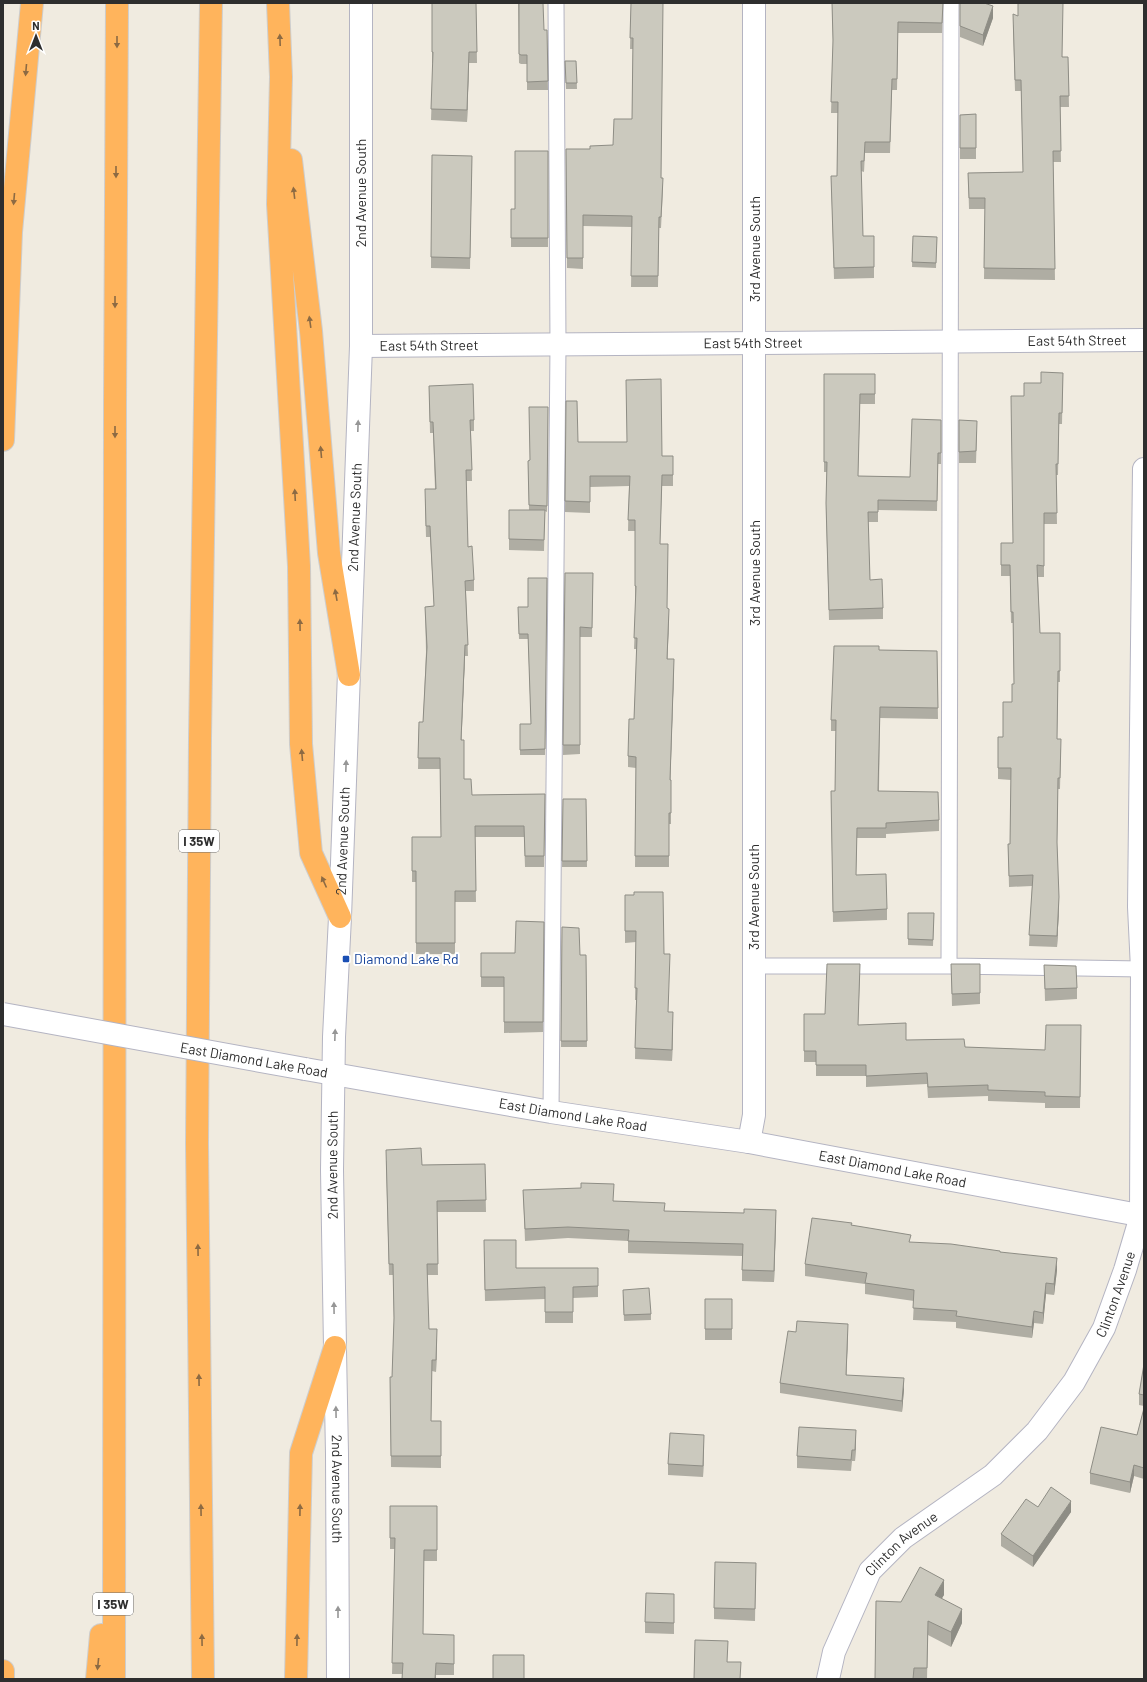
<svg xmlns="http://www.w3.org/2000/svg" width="1147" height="1682" viewBox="0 0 1147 1682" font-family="Barlow,sans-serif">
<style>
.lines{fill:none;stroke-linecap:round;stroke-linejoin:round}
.service-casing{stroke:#b4b4c2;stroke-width:17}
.minor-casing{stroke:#b4b4c2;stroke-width:24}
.tertiary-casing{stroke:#b4b4c2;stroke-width:24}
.motorway-casing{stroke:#cdcdcd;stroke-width:24}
.service{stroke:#fff;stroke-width:15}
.minor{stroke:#fff;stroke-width:22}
.tertiary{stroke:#fff;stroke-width:22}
.motorway{stroke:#ffb45c;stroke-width:22}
.tertiary-bridge-casing{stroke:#b4b4c2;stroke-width:24;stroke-linecap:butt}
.tertiary-bridge{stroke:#fff;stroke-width:22}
.wall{fill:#afada3}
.shaded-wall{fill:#8e8d85}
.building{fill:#cbc9be;stroke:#8e8d85}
.oneway{fill:#8c6a43}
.oneway2{fill:#969696}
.transit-dot{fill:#1a4fb4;stroke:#fff;stroke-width:1.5}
.labels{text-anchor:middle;stroke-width:4;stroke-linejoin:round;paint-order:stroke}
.shield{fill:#fff;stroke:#6d6d6d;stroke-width:1}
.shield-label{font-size:13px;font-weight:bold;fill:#2e2e2e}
.street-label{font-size:14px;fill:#2e2e2e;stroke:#fff}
.transit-label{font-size:14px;fill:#164399;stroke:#fff;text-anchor:start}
</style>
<rect width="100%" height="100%" fill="#f0ebe0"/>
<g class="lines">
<g class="service-casing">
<path id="service" d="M754 966H949L1142 969
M949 966 951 3
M551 1112 558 345 556 3"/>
</g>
<g class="minor-casing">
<g id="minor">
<path id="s1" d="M361 346 1144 340"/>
<path id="s2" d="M340 917 361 346V3"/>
<path d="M749 1142 754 1115V3"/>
<path id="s3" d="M335 1350 337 1454 338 1679"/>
<path id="s4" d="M828 1679 834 1652 870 1571 903 1538 993 1475 1037 1431 1074 1382 1104 1328 1125 1270 1141 1216 1142 969 1139 907 1144 469"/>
</g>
</g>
<g class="tertiary-casing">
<g id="tertiary">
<path id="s5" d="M305 1069 551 1112 749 1142 1144 1216"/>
<path id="s6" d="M335 1347 332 1170 334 1037 340 917"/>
</g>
</g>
<g class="motorway-casing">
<path id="motorway" d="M278 3 281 77 278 204 299 566 301 744 311 853 340 917
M291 160 311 331 329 553 349 675
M3 440 11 232 32 3
M3 1671V1679
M97 1679 101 1635
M114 1679 115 406 117 3
M203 1679 197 1144 200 739 211 3
M296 1679 301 1453 335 1347"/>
</g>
<use href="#service" class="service"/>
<use href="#minor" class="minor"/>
<use href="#tertiary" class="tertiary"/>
<use href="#motorway" class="motorway"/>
<g class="tertiary-bridge-casing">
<path id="tertiary-bridge" d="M3 1014 305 1069"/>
</g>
<use href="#tertiary-bridge" class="tertiary-bridge"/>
</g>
<path class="wall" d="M432 3H476L477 63H469L467 122 431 120 433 63H432Z
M518 3 544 30H547L548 90H527V64H521L519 63Z
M631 3 663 189 661 228H659L658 287H631L632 227 583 226V269L567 268 566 149H590L613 145 632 119 633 49H630Z
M832 3H943L942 33H898L897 90H892L890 153H865L864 172 861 171 863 236H874V278L834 279 831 176H837L838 113H831L833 46Z
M960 3 993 18 983 46 960 37Z
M1013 25 1063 57H1068L1069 107H1060L1061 162H1053L1055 280 984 279 985 209H969L968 173 1023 172 1021 91H1015Z
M565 61H576L577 89H566Z
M976 114V159H960V115Z
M548 151V247H511V209H515Z
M472 156 470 269 431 268V257Z
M913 236 937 237 936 268 912 267Z
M1063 373 1062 424H1059L1058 475H1056L1057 524H1044V577H1038L1040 633H1060V682H1058L1057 739 1061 750 1060 789H1058L1057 845 1059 908 1057 947 1029 946 1032 886 1009 887 1008 844H1010L1011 780 998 779V768L1003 737 1012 702 1014 684 1013 623H1011L1010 576H1001V543H1013L1024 396 1041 383Z
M824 374H875V404H860L858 476 910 477 941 420V464H938L937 511 878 510V522H868L870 580 883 608V619L829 620 826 513 827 472H824Z
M429 386 474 420V431H471L472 481H466L468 547 474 580V591H466L468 656H465L461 740 464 779 472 795 545 794 544 867H525L524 837H475L476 902H455V954H416V882H412V837H441L440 769H418L419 722H423L426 652 425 607 434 606 430 537H426L425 500 435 489 433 433H430Z
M566 401 578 442 662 456H673V486H662L660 544 667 608 669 619 667 659 674 670 670 780H671V824H669V867H635L636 768 628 767V756L634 719 637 649H634L636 597H635V531H628L629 486 590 487V513L565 512Z
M548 407 547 512 545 511 544 551 509 550V510H529L528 461 530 460Z
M959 420 977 432 976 463H959Z
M565 573H593L592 637H580V754L563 755Z
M547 578 545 755H520V724H531L528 639H519L518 607H528Z
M879 650 937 651 938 719 880 718 879 791 939 820V831L886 834V838H857L856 875 887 909V920L833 922 831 791H835L836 731H831V720Z
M563 799H586L587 867H562Z
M625 895 664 954 668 1012 673 1024 672 1061 635 1059 636 1000H635L636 942 625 943Z
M908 913H934L933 946 908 945Z
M544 922 543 1032 504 1033V987H481V953H515Z
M562 927 580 955H586L587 1047H561Z
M951 964H980V1004L952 1006Z
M1044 965 1077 988V999L1045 1001Z
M860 975 858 1025 906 1040 965 1047 1045 1050 1081 1025 1080 1108H1045V1103L988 1101V1096L928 1098 927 1084 866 1087V1076H816V1062H804V1014H825Z
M386 1161 422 1165 485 1164 486 1212H437L438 1275H427L429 1329 437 1340 436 1372 432 1371 431 1421H441V1468L391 1467 390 1377H392L394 1322 393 1275H389Z
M523 1190 614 1201 665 1211 776 1221 774 1282 742 1281V1256L628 1253V1241L568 1238 525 1241Z
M852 1225 911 1243 1000 1252 1057 1270 1054 1295 1046 1294 1043 1324 1034 1323 1032 1338 956 1328V1322L913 1320 914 1301 865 1294V1284L805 1276V1264Z
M484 1251 516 1268H598V1297L573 1298V1323H545V1299L485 1301Z
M623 1295 651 1314V1320L624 1321Z
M705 1299H732V1340H705Z
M796 1332 848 1334 846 1375 904 1389 902 1412 780 1393V1383Z
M1144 1364V1406L1139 1405V1394Z
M1144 1408V1479L1134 1476 1130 1493 1090 1484V1473L1137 1435Z
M856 1441 855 1461H852L851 1471 797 1468V1456Z
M704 1446 703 1477 668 1475V1464Z
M390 1506H437V1561H424L423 1634 454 1646V1675H436V1679H402V1674H392L395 1549H390Z
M1038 1507 1071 1512 1033 1567 1001 1546V1534Z
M756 1563 755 1621 714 1619V1608Z
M944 1595 942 1598 962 1623 951 1647 928 1635 927 1679H875L901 1602Z
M674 1605V1634L645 1633V1622Z"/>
<path class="shaded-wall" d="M993 6V18L983 46V35Z
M469 52V63L467 122V110Z
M669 609V619L667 670V659Z
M465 645V656L461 751V740Z
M674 659V670L670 791V780Z
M1059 897V908L1057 947V936Z
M673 1012V1024L672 1061V1050Z
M776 1210V1221L774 1282V1271Z
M1057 1258V1270L1054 1295V1284Z
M1046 1283V1294L1043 1324V1313Z
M1034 1311V1323L1032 1338V1327Z
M848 1324V1334L846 1385V1375Z
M437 1329V1340L436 1372V1360Z
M904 1378V1389L902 1412V1401Z
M856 1430V1441L855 1461V1450Z
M704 1435V1446L703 1477V1466Z
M1134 1465V1476L1130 1493V1482Z
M1071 1501V1512L1033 1567V1556Z
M944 1580V1595L935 1609V1595Z
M962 1609V1623L951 1647V1632Z"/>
<path class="building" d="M432 3H476L477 52H469L467 110 431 109 433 52H432Z
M519 3H543L544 30H547L548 81 527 82V55H521L519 54Z
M631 3H663L661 178H663L661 217H659L658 276H631L632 216 583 215V258H567L566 149H590V146L613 145 614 119H632L633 38H630Z
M832 3H943L942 23 898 22 897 79H892L890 142H865L864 161H861L863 236H874V267L834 268 831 176H837L838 102H831L833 40Z
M960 3H984L993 6 983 35 960 26Z
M1018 3H1063L1062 57H1068L1069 96H1060L1061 151H1053L1055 269 984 268 985 198H969L968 173 1023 172 1021 80H1015L1013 14 1018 16Z
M565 61H576L577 83H566Z
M976 114V148H960V115Z
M515 151H548V238H511V209H515Z
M432 155 472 156 470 258 431 257Z
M913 236 937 237 936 263 912 262Z
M1041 372 1063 373 1062 413H1059L1058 464H1056L1057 513H1044V566L1037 565 1040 633H1060V671H1058L1057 739H1061L1060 778H1058L1057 842 1059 897 1057 936 1029 935 1033 875 1009 876 1008 844H1010L1011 768H998V737H1003V702H1012V684H1014L1013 612H1011L1010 565H1001V543H1013L1011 396H1024V383H1041Z
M824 374H875V394H860L858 476 910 477 912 419 941 420V453H938L937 501 878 500V512H868L870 580 882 579 883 608 829 610 826 503 827 462H824Z
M661 379 662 456H673V475H662L660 544H668L667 608 669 609 667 659H674L670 780H671V813H669V856H635L636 757 628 756 629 719H634L637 638H634L636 586H635V520H628L630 476H590V502L565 501 566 401H577L578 442H627L626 380Z
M473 384 474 420H470L472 470H466L468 547 472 546 474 580 465 581 468 645H465L461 740H464V779H471L472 795 545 794 544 856H525L524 826H475L476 891H455V943H416V871H412V837H441L440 758H418L419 722H423L427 647 425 607 434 606 430 526H426L425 489H436L433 422H430L429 386Z
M529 407H548L547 506 529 505 528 461 530 460Z
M959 420 977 421 976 451 959 452Z
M509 510H545L544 540 509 539Z
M565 573H593L592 628 580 627V745H563Z
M528 578H547L545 749 520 750V724H531L528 634H519L518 607H528Z
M834 646H879V650L937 651 938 708 880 707 878 791 938 792 939 820 886 823V828H857L856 875 886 874 887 909 833 912 831 791H835L836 720H831Z
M563 799H586L587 861H562Z
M634 892H663L664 954H670L668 1012H673L672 1050 635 1048 637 988H635L636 931H625V895H634Z
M908 913H934L933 940 908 939Z
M516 921 544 922 543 1022H504V977H481V953H515Z
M562 927 579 928 580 955H586L587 1041H561Z
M827 964H860L858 1025 906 1023V1040L964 1039 965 1047 1045 1050 1046 1025H1081L1080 1097 1045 1096V1092L988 1090V1085L928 1087 927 1073 866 1076V1065H816V1051H804V1014H825Z
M951 964H980V993L952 994Z
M1044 965 1076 966 1077 988 1045 989Z
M421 1148 422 1165 485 1164 486 1200 437 1201 438 1264H427L429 1329H437L436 1360H432L431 1421H441V1456H391L390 1377H392L394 1318 393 1264H389L386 1150Z
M581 1183 614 1184 613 1201 665 1203 664 1211 744 1213V1209L776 1210 774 1271 742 1270 743 1244 628 1241 629 1230 568 1227 525 1229 523 1190 581 1188Z
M812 1218 852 1223 851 1225 911 1235 909 1242 951 1244 1000 1251V1252L1057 1258 1054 1284 1046 1283 1043 1313 1034 1311 1032 1327 956 1316 957 1311 913 1308 914 1290 865 1283 867 1273 805 1264Z
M484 1240H516V1268H598V1286L573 1287V1312H545V1287L485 1290Z
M649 1288 651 1314 624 1315 623 1290Z
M705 1299H732V1329H705Z
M797 1321 848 1324 846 1375 904 1378 902 1401 780 1383 788 1331 796 1332Z
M1144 1364V1395L1139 1394Z
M1144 1408V1468L1134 1465 1130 1482 1090 1473 1101 1427 1137 1435Z
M799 1427 856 1430 855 1450H852L851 1460 797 1456Z
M670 1433 704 1435 703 1466 668 1464Z
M1051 1487 1071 1501 1033 1556 1001 1534 1026 1499 1038 1507Z
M390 1506H437V1550H424L423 1634 454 1635V1664L436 1663 435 1679H402L403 1663H392L395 1538H390Z
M715 1562 756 1563 755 1609 714 1608Z
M920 1567 944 1580 935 1595 962 1609 951 1632 928 1621 927 1668H914L913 1679H875L876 1601 901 1602Z
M646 1593 674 1594V1623L645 1622Z
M695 1640 728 1641 727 1662H741L740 1679H694Z
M493 1655H524V1679H493Z"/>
<defs><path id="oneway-solid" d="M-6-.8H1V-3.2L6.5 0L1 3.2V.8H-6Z"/></defs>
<g class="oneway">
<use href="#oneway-solid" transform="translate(280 40) rotate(-92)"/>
<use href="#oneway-solid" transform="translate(117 42) rotate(90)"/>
<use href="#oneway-solid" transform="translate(26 70) rotate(95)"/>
<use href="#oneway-solid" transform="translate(116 172) rotate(90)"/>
<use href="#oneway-solid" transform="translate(294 193) rotate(-97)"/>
<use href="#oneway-solid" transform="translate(14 199) rotate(95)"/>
<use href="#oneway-solid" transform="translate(115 302) rotate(90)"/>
<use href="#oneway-solid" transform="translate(310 322) rotate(-98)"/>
<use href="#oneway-solid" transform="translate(115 432) rotate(90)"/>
<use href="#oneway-solid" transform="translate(321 452) rotate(-95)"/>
<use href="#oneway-solid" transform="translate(295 495) rotate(-93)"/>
<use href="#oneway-solid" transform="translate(336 595) rotate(-100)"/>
<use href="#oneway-solid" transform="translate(300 625) rotate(-91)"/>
<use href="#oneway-solid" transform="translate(302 755) rotate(-95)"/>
<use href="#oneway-solid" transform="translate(324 882) rotate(-114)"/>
<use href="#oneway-solid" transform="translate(198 1250) rotate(-91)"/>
<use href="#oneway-solid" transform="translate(199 1380) rotate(-91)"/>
<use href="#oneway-solid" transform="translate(201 1510) rotate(-91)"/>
<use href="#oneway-solid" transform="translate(300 1510) rotate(-89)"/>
<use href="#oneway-solid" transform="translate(202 1640) rotate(-91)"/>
<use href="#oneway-solid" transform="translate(297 1640) rotate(-89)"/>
<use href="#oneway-solid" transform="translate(98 1664) rotate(96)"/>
</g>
<g class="oneway2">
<use href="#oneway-solid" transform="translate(358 426) rotate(-88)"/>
<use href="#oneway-solid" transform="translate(346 766) rotate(-88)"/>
<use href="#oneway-solid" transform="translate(335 1035) rotate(-88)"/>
<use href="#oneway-solid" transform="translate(334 1308) rotate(-91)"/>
<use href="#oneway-solid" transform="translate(336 1412) rotate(-91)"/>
<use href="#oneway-solid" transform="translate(338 1612) rotate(-90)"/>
</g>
<rect class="transit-dot" x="342" y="955" width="8" height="8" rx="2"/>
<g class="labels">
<g class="shield">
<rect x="179" y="830" width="40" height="22" rx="3"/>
<rect x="93" y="1593" width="40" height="22" rx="3"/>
</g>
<g class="shield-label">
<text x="199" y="846">I 35W</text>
<text x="113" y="1609">I 35W</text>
</g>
<g class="street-label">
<text transform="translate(361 193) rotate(-90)" y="5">2nd Avenue South</text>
<text transform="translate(755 249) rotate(-90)" y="5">3rd Avenue South</text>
<text dy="5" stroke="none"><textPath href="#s1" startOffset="716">East 54th Street</textPath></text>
<text dy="5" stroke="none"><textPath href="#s1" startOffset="392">East 54th Street</textPath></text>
<text dy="5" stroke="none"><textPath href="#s1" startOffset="68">East 54th Street</textPath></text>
<text dy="5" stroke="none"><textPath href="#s2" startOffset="400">2nd Avenue South</textPath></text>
<text transform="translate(755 573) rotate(-90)" y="5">3rd Avenue South</text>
<text dy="5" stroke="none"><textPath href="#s2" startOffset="76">2nd Avenue South</textPath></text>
<text transform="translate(754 897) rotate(-90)" y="5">3rd Avenue South</text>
<text transform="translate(254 1060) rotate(10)" y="5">East Diamond Lake Road</text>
<text dy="5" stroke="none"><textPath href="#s5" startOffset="272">East Diamond Lake Road</textPath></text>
<text dy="5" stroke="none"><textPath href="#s6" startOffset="182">2nd Avenue South</textPath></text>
<text dy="5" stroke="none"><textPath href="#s5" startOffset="596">East Diamond Lake Road</textPath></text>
<text dy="5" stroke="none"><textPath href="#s4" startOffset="494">Clinton Avenue</textPath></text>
<text dy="5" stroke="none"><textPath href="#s3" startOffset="139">2nd Avenue South</textPath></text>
<text dy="5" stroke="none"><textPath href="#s4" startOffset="158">Clinton Avenue</textPath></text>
</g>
<g class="transit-label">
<text x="354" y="964">Diamond Lake Rd</text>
</g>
</g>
<rect width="1147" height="1682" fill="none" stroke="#2e2e2e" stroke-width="8"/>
<g transform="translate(36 36)" stroke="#ffffff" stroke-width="3" paint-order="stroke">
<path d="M0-3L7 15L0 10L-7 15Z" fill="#2e2e2e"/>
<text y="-6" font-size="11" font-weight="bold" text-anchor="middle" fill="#2e2e2e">N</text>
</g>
</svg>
